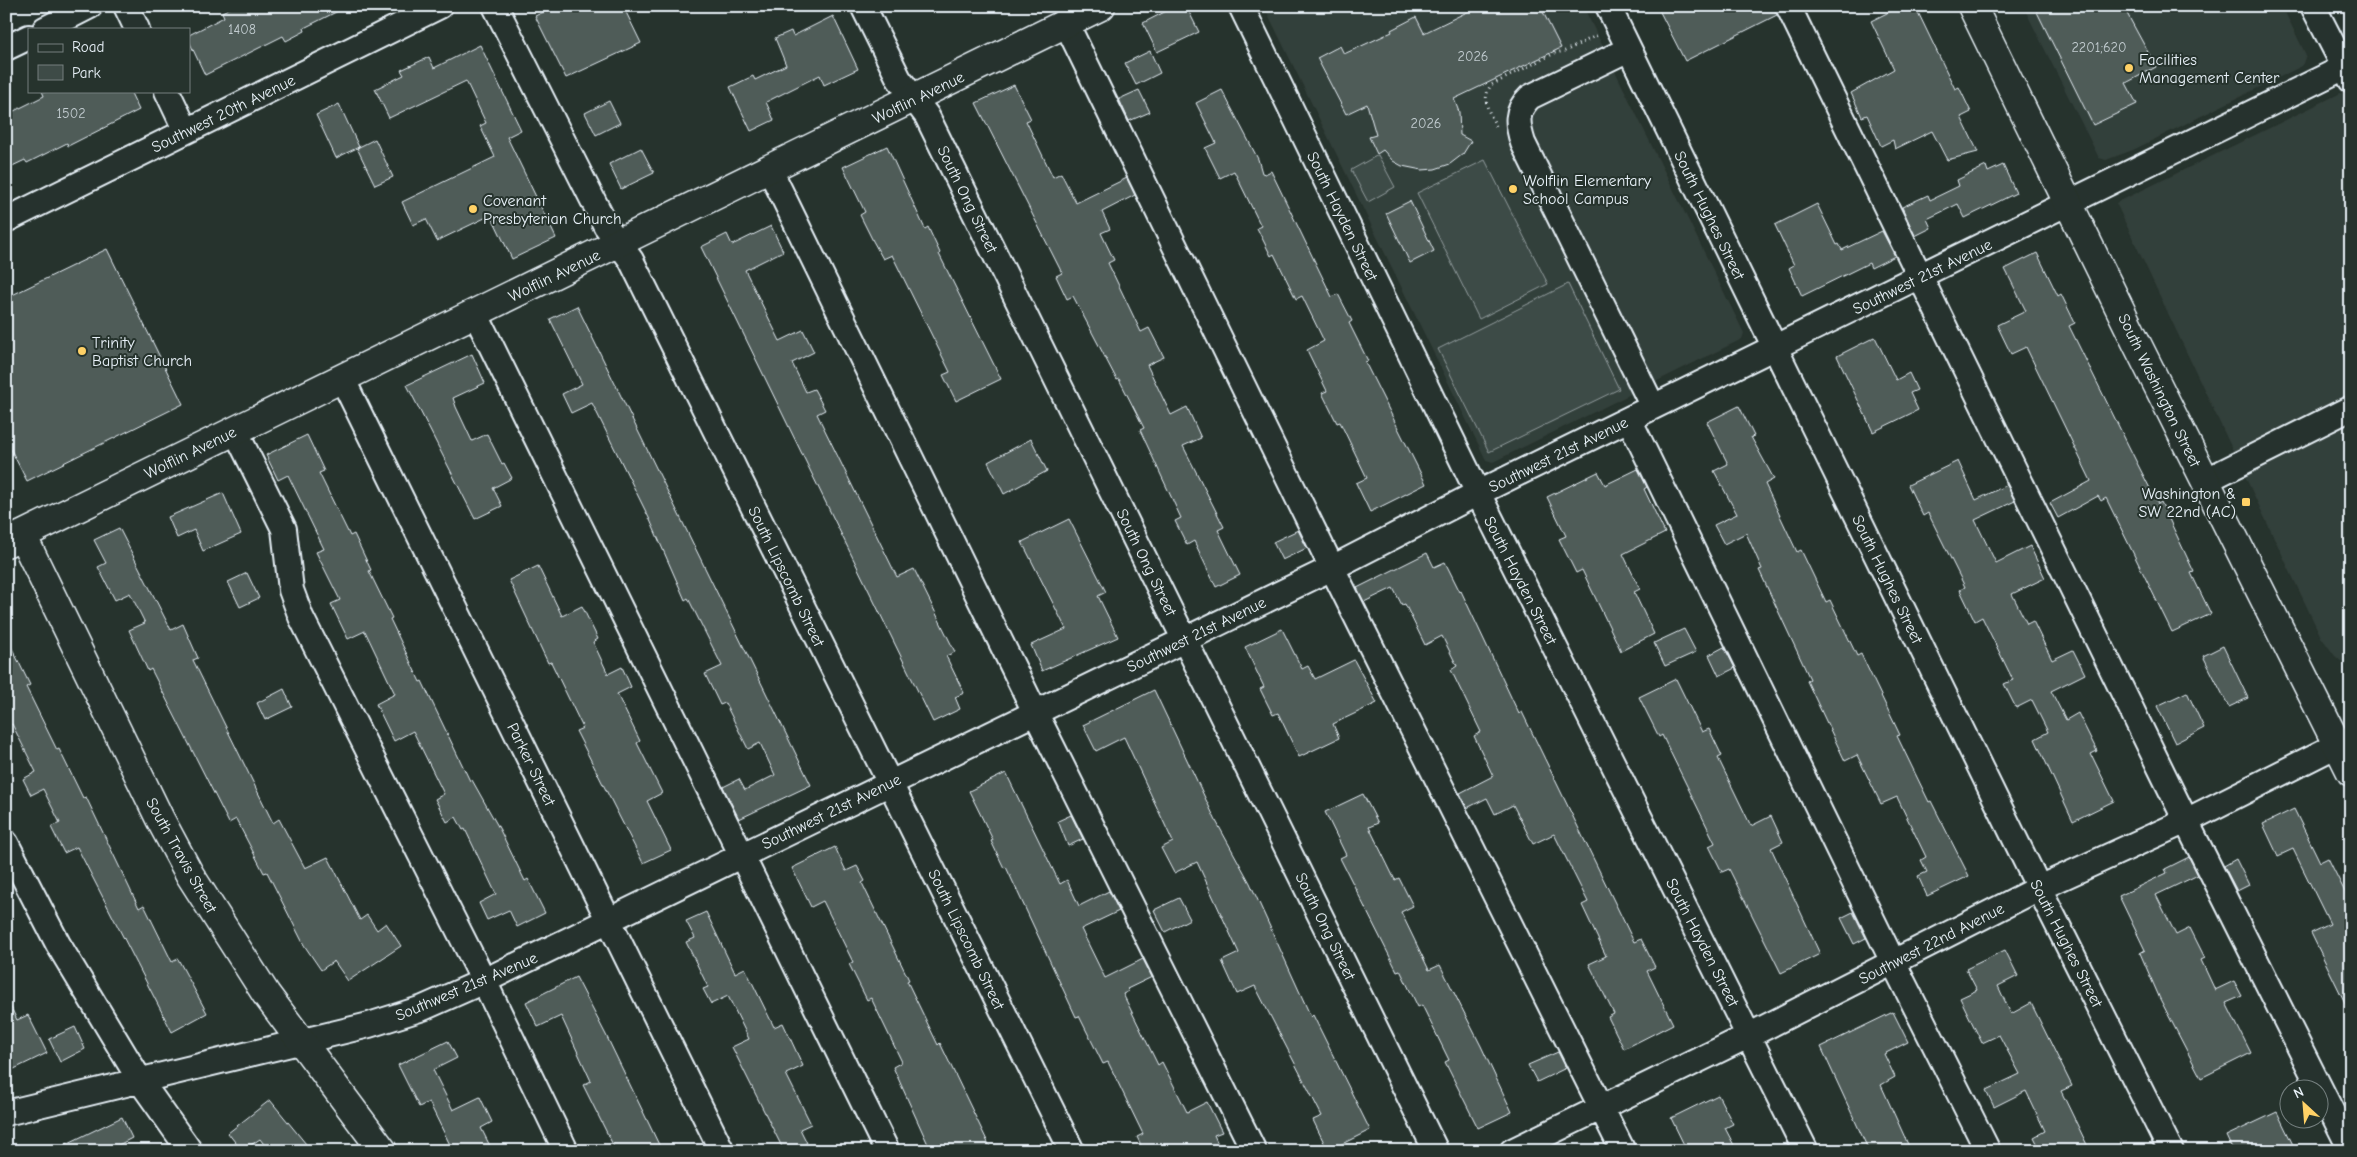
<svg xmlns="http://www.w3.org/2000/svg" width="2357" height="1157" viewBox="0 0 2357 1157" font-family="'Comic Neue',sans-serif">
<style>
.built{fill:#333f3a}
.green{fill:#3e4b47;stroke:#939ea0}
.building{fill:#505c59;stroke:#e8f1f8}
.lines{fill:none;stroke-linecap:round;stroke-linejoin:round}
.minor-casing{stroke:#e8f1f8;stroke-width:28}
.major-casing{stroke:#e8f1f8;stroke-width:31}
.path{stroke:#e8f1f8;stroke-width:3;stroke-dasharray:1 4;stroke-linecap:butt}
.minor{stroke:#26332d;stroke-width:24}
.major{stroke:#26332d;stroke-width:28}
.poi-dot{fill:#ffd166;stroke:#26332d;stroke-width:2}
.labels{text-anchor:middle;stroke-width:4;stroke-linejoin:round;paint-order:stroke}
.number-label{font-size:14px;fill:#c2ccd0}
.poi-label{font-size:16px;fill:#e8f1f8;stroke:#26332d;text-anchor:start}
.street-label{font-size:16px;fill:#e8f1f8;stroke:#26332d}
</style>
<rect width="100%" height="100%" fill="#26332d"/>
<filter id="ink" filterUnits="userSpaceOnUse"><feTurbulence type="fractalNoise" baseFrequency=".02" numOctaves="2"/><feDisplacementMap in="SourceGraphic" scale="10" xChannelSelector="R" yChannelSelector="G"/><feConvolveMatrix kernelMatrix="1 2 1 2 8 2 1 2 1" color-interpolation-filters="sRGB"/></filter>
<g filter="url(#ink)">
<path class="built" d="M1264 6H1583L1744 333 1742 339 1493 462 1486 460Z
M2023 6H2282L2306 55 2302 66 2133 150 2106 160 2099 158Z
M2351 88V670L2335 656 2321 637 2116 203Z"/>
<path class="green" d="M1378 155 1395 187 1368 202 1351 170Z
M1485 160 1548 284 1479 319 1417 193Z
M1568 284 1619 389 1489 452 1438 349Z"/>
<path class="building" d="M234 6H348L304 28 305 31 286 41 283 36 205 75 189 41V35L224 17 222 12Z
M556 6H623L641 43 566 78 535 16Z
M1176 6H1186L1199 32 1157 52 1143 23Z
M1467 6H1540L1561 48 1454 99 1459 112 1460 135 1471 141 1463 154 1450 164 1435 169 1422 170 1402 166 1393 161 1383 150 1377 154 1369 137 1376 135 1367 104 1346 114 1317 58 1340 46 1344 54 1392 32 1391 30 1416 17 1424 33 1469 11Z
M1657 6H1774L1777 15 1685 61Z
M1901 6H1915L1955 89 1959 87 1971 112 1961 117 1978 152 1947 160 1932 131 1895 149 1893 140 1881 146 1867 115 1862 117 1851 93 1894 69 1871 21Z
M2034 6H2123L2156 67 2126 83 2137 104 2093 125Z
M833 16 858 69 824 85 820 75 766 102 774 120 751 131 730 87 753 76 755 80 786 65 775 38 791 31 793 36Z
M480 45 521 130 507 137 556 238 512 259 491 215 437 241 426 219 413 225 402 202 495 157 480 126 486 123 466 81 389 118 375 89 404 75 401 70 429 57 434 68Z
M1150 51 1160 73 1136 85 1125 63Z
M1014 85 1031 119 1026 121 1053 177 1061 173 1076 203 1127 178 1135 195 1102 212 1110 229 1101 233 1114 260 1108 263 1141 332 1149 328 1164 357 1147 365 1171 415 1187 407 1201 438 1183 446 1224 527 1218 530 1240 575 1216 587 1194 541 1187 545 1175 521 1181 518 1140 430 1144 428 1119 379 1117 380 1073 296 1067 299 1056 276 1062 273 976 103Z
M1139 90 1150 112 1129 121 1119 99Z
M1222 90 1258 159 1262 173 1265 174 1271 171 1332 297 1338 294 1352 321 1349 323 1368 361 1365 362 1426 484 1370 512 1356 483 1367 478 1340 422 1337 423 1322 393 1327 391 1307 350 1324 341 1302 296 1296 299 1274 254 1271 256 1257 228 1261 226 1234 171 1220 178 1205 148 1216 143 1196 103Z
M42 91H130L139 110 68 146 67 143 27 163 25 160 6 169V115L44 96Z
M609 101 620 123 596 135 585 113Z
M339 104 359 147 336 158 316 115Z
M375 139 393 177 375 185 357 148Z
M887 146 925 229 928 227 940 253 939 254 1001 379 956 401 943 375 950 372 892 255 883 259 873 241 860 215 865 212 843 167Z
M641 148 654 173 621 189 609 164Z
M2003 165 2016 193 1965 218 1958 204 1927 219 1931 228 1915 236 1902 207 1928 195 1930 200 1959 186 1957 180 1986 166 1988 172Z
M1410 201 1434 251 1410 263 1386 213Z
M1817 204 1837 245 1839 244 1842 250 1882 231 1895 256 1871 268 1869 263 1802 296 1789 268 1794 265 1775 225Z
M771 226 783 251 745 270 780 341 803 330 814 352 792 363 806 392 814 389 825 410 817 414 897 577 914 569 955 652 946 656 964 693 955 697 960 709 933 722 701 247 727 234 732 245Z
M107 249 183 404 27 481 6 440V298Z
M2037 253 2058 296 2061 294 2075 323 2069 326 2138 465 2158 504 2161 502 2194 572 2191 573 2211 614 2172 632 2106 498 2101 501 2098 496 2058 518 2050 503 2091 481 2026 347 2011 354 1997 325 2026 311 2005 269Z
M577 306 811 785 739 819 723 787 739 779 745 790 775 775 760 743 748 749 725 703 720 705 705 674 722 666 688 598 685 600 650 520 592 403 571 413 562 394 582 384 550 319Z
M1875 337 1896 380 1909 373 1917 390 1910 393 1918 410 1873 432 1837 356Z
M472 354 485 383 453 398 456 407 472 441 487 434 502 464 504 463 512 478 493 488 502 506 475 519 407 385Z
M1739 406 1754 436 1751 437 1774 479 1765 484 1797 552 1801 550 1826 602 1830 600 1857 656 1861 654 1900 735 1897 736 1929 802 1931 801 1969 876 1927 896 1918 876 1927 872 1921 860 1926 857 1897 797 1881 804 1857 755 1845 761 1807 681 1810 679 1759 570 1762 569 1746 533 1724 544 1714 525 1737 514 1714 471 1728 464 1707 422Z
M307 435 324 471 319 473 350 536 354 534 371 570 369 571 392 618 390 619 420 682 422 681 470 781 472 780 500 830 525 881 528 879 545 913 517 927 509 910 487 920 479 903 496 894 465 829 463 830 456 817 447 822 435 799 444 794 413 731 394 741 376 704 395 694 365 631 348 639 331 604 340 600 316 552 324 549 288 475 278 480 266 455Z
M1031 439 1047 471 1004 494 988 462Z
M1958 461 1976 500 2007 485 2015 501 1975 520 1996 563 2030 546 2045 578 2012 594 2027 624 2033 621 2052 660 2073 650 2085 674 2051 691 2066 720 2078 713 2097 751 2091 754 2114 801 2073 821 2035 739 2048 732 2032 700 2016 708 2004 684 2013 680 1982 617 1975 621 1960 590 1965 587 1928 513 1923 516 1908 485Z
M1638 469 1647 487 1644 489 1665 533 1623 554 1640 589 1634 592 1654 634 1621 651 1582 570 1576 573 1559 539 1566 536 1547 497 1598 472 1605 485Z
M223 493 241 534 203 551 194 530 177 538 168 517Z
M1069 519 1106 592 1098 596 1118 637 1042 671 1031 645 1066 629 1022 542Z
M119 528 171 630 183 624 198 658 193 660 273 823 279 819 305 868 328 857 360 920 367 915 377 930 386 923 401 946 348 981 334 961 321 970 304 945 267 872 264 873 236 819 229 823 151 669 148 671 129 630 145 623 130 593 115 600 98 567 106 563 94 540Z
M1298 530 1307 548 1282 560 1273 542Z
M1427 553 1434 567 1445 562 1460 592 1461 591 1519 714 1522 712 1634 942 1641 939 1655 967 1647 971 1673 1024 1624 1049 1608 1017 1614 1014 1589 964 1606 956 1582 905 1588 902 1554 834 1533 844 1513 805 1495 814 1487 798 1467 808 1460 793 1493 776 1474 736 1481 732 1451 670 1457 666 1442 636 1425 645 1405 604 1402 605 1393 588 1364 602 1357 588Z
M538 566 562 616 582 606 598 639 593 642 608 674 622 667 631 687 617 694 640 741 637 743 662 793 647 801 671 850 643 863 576 731 583 728 551 662 548 663 509 580Z
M247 573 259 598 240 607 228 582Z
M1282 629 1302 669 1308 666 1315 679 1354 660 1377 703 1333 724 1339 738 1299 757 1278 713 1273 715 1260 689 1264 687 1245 647Z
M1684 629 1696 652 1665 666 1654 643Z
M6 636 30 685 26 687 57 750 59 749 83 798 86 797 139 908 144 905 172 962 178 959 207 1013 172 1032 77 847 64 853 51 827 60 823 43 789 31 795 23 779 36 772 12 724 6 727Z
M2223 646 2248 698 2229 707 2203 656Z
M1724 647 1735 668 1719 676 1709 655Z
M1676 679 1702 732 1709 729 1722 756 1718 758 1751 826 1771 816 1783 842 1771 848 1820 954 1781 973 1729 869 1722 872 1709 846 1715 843 1662 735 1659 737 1639 697Z
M284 689 292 707 265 720 257 703Z
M1154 690 1216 821 1250 883 1311 1017 1313 1015 1370 1130 1328 1151 1313 1120 1322 1116 1255 986 1237 994 1222 961 1239 953 1197 862 1174 873 1161 848 1173 842 1124 737 1096 751 1083 725Z
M2187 692 2204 728 2175 743 2157 706Z
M1006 773 1060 884 1067 880 1079 906 1109 891 1119 911 1081 929 1105 978 1143 959 1152 977 1127 989 1129 991 1123 994 1158 1065 1162 1062 1187 1112 1207 1102 1222 1132 1214 1135 1221 1151H1144L1137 1137 1143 1134 1108 1062 1103 1064 1079 1016 1076 1017 1006 867 1004 868 991 841 993 840 969 791Z
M1363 794 1378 823 1369 827 1395 880 1399 878 1413 906 1401 912 1429 970 1440 965 1481 1046 1512 1112 1478 1128 1445 1062 1449 1060 1422 1005 1418 1007 1400 970 1397 971 1340 858 1346 855 1325 812Z
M2294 809 2320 862 2328 858 2351 904V1015L2311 933 2330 924 2293 849 2278 856 2263 824Z
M1071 815 1083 839 1068 846 1058 821Z
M835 847 846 871 857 866 865 881 862 883 909 980 907 981 938 1045 940 1043 992 1151H931L893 1067 902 1062 871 998 867 1000 849 964 853 962 823 901 811 907 792 868Z
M2189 857 2198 875 2156 895 2176 935 2190 928 2205 958 2201 960 2215 990 2234 981 2242 996 2226 1003 2251 1053 2201 1078 2160 999 2140 953 2145 950 2119 896 2167 873 2165 869Z
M2236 859 2249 885 2237 891 2224 866Z
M1179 898 1190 919 1165 932 1154 910Z
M706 912 735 973 745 968 774 1027 783 1023 803 1066 786 1074 811 1124 800 1129 807 1143 790 1151H784L732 1047 749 1039 728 996 711 1004 703 989 708 987 686 942 695 938 686 921Z
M1853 912 1866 938 1854 944 1841 918Z
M2005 950 2018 976 1998 986 2011 1014 2031 1003 2072 1086 2061 1091 2090 1151H2041L2034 1137 2045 1131 2026 1091 1994 1107 1986 1090 2020 1074 1999 1035 1982 1043 1960 998 1977 990 1966 969Z
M576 977 606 1035 662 1151H616L583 1085 591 1081 561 1016 538 1027 526 1002Z
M6 997 17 1020 28 1015 47 1053 12 1070 6 1059Z
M1893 1012 1908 1042 1884 1054 1895 1077 1881 1085 1911 1151H1869L1821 1047Z
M75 1027 85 1049 60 1062 49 1039Z
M448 1041 457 1058 433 1070 453 1110 480 1097 492 1122 481 1128 490 1146 480 1151H453L429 1102 419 1107 398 1065Z
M1558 1052 1566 1068 1537 1082 1528 1065Z
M1718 1095 1733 1124 1725 1128 1737 1151H1687L1671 1118Z
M270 1100 306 1144 297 1151H269L260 1139 242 1151 228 1133Z
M2277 1112 2296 1151H2233L2226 1136Z
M122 1117 132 1138 107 1151H52Z"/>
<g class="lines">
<g class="minor-casing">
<path id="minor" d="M126 6 137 29
M495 6 606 226 631 260 1072 1151
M863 6 899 79 927 116 1436 1151
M1241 6 1478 493 1806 1151
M1608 6 2039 888 2171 1151
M1788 6 2186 821 2351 1150
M2313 6 2351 80
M1066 23 1332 568 1623 1151
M45 29 90 6
M6 48 29 37
M1629 49 1530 97C1515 111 1517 124 1523 143L1653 407
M167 91 186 131
M770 170 1035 712 1254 1151
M6 220 440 6
M475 313 887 1151
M342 378 722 1151
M1629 419 1893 962 1988 1151
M235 430 284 529 291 590 301 617 484 981 566 1151
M2205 481 2351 408
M6 843 58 944 141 1082 190 1151
M6 1113 369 1025 423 1008 484 981 1332 568 1478 493 2351 64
M1512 1151 1750 1035 2039 888 2186 821 2351 738"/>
</g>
<g class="major-casing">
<path id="major" d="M1972 6 2139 348 2351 772
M22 535 160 819 190 875 266 994 383 1151
M6 543 1101 6"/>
</g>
<path class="path" d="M1496 126C1489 112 1481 100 1491 85L1555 53 1565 51 1598 35"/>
<use href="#minor" class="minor"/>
<use href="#major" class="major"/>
</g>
</g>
<g class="poi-dot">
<circle cx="2129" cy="68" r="5"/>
<circle cx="1513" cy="189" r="5"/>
<circle cx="473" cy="209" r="5"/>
<circle cx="82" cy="351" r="5"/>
<rect x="2241" y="497" width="10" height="10" rx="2.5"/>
</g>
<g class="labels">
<g class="number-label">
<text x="242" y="34">1408</text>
<text x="2099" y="52">2201;620</text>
<text x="1473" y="61">2026</text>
<text x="71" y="118">1502</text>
<text x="1426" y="128">2026</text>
</g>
<g class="poi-label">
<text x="2139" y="65">Facilities<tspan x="2139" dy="18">Management Center</tspan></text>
<text x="1523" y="186">Wolflin Elementary<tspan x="1523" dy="18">School Campus</tspan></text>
<text x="483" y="206">Covenant<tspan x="483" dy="18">Presbyterian Church</tspan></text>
<text x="92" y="348">Trinity<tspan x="92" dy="18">Baptist Church</tspan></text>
<text x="2236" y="499" text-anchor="end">Washington &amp;<tspan x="2236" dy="18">SW 22nd (AC)</tspan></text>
</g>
<g class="street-label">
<text transform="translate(918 97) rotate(-26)" y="6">Wolflin Avenue</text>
<text transform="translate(223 113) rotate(-26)" y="6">Southwest 20th Avenue</text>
<text transform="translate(968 199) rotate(64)" y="6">South Ong Street</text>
<text transform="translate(1710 215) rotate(64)" y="6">South Hughes Street</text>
<text transform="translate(1343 216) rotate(64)" y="6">South Hayden Street</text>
<text transform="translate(554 275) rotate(-26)" y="6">Wolflin Avenue</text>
<text transform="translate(1922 276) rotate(-26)" y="6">Southwest 21st Avenue</text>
<text transform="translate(2160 390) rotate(64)" y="6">South Washington Street</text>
<text transform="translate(190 452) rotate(-26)" y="6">Wolflin Avenue</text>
<text transform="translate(1558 454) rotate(-26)" y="6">Southwest 21st Avenue</text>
<text transform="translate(1147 562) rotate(64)" y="6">South Ong Street</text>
<text transform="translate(787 576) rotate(64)" y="6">South Lipscomb Street</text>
<text transform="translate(1888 579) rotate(64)" y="6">South Hughes Street</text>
<text transform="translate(1521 580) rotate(63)" y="6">South Hayden Street</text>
<text transform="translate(1196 634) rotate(-26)" y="6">Southwest 21st Avenue</text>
<text transform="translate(532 764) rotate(64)" y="6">Parker Street</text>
<text transform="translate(831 811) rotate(-26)" y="6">Southwest 21st Avenue</text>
<text transform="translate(182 855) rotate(61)" y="6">South Travis Street</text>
<text transform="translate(1326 926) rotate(64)" y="6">South Ong Street</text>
<text transform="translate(967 939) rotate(64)" y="6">South Lipscomb Street</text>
<text transform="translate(1703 942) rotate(63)" y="6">South Hayden Street</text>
<text transform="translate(1931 943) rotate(-27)" y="6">Southwest 22nd Avenue</text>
<text transform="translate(2067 943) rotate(63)" y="6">South Hughes Street</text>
<text transform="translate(466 986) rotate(-23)" y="6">Southwest 21st Avenue</text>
</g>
</g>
<rect width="2357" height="1157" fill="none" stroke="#26332d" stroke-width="25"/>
<rect x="12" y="12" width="2332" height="1132" fill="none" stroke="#e8f1f8" stroke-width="2" filter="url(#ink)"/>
<rect x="28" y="28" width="162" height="65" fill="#26332d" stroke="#747f7e"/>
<rect x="38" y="44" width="25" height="8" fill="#26332d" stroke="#747f7e"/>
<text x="72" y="52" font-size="15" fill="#e8f1f8">Road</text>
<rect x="38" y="65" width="25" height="15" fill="#3e4b47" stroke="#747f7e"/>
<text x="72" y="78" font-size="15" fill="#e8f1f8">Park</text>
<g transform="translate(2304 1104) rotate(334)"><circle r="24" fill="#26332d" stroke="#747f7e"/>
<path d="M0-4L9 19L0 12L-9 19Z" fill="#ffd166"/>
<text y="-8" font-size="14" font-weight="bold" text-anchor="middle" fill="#e8f1f8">N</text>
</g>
</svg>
